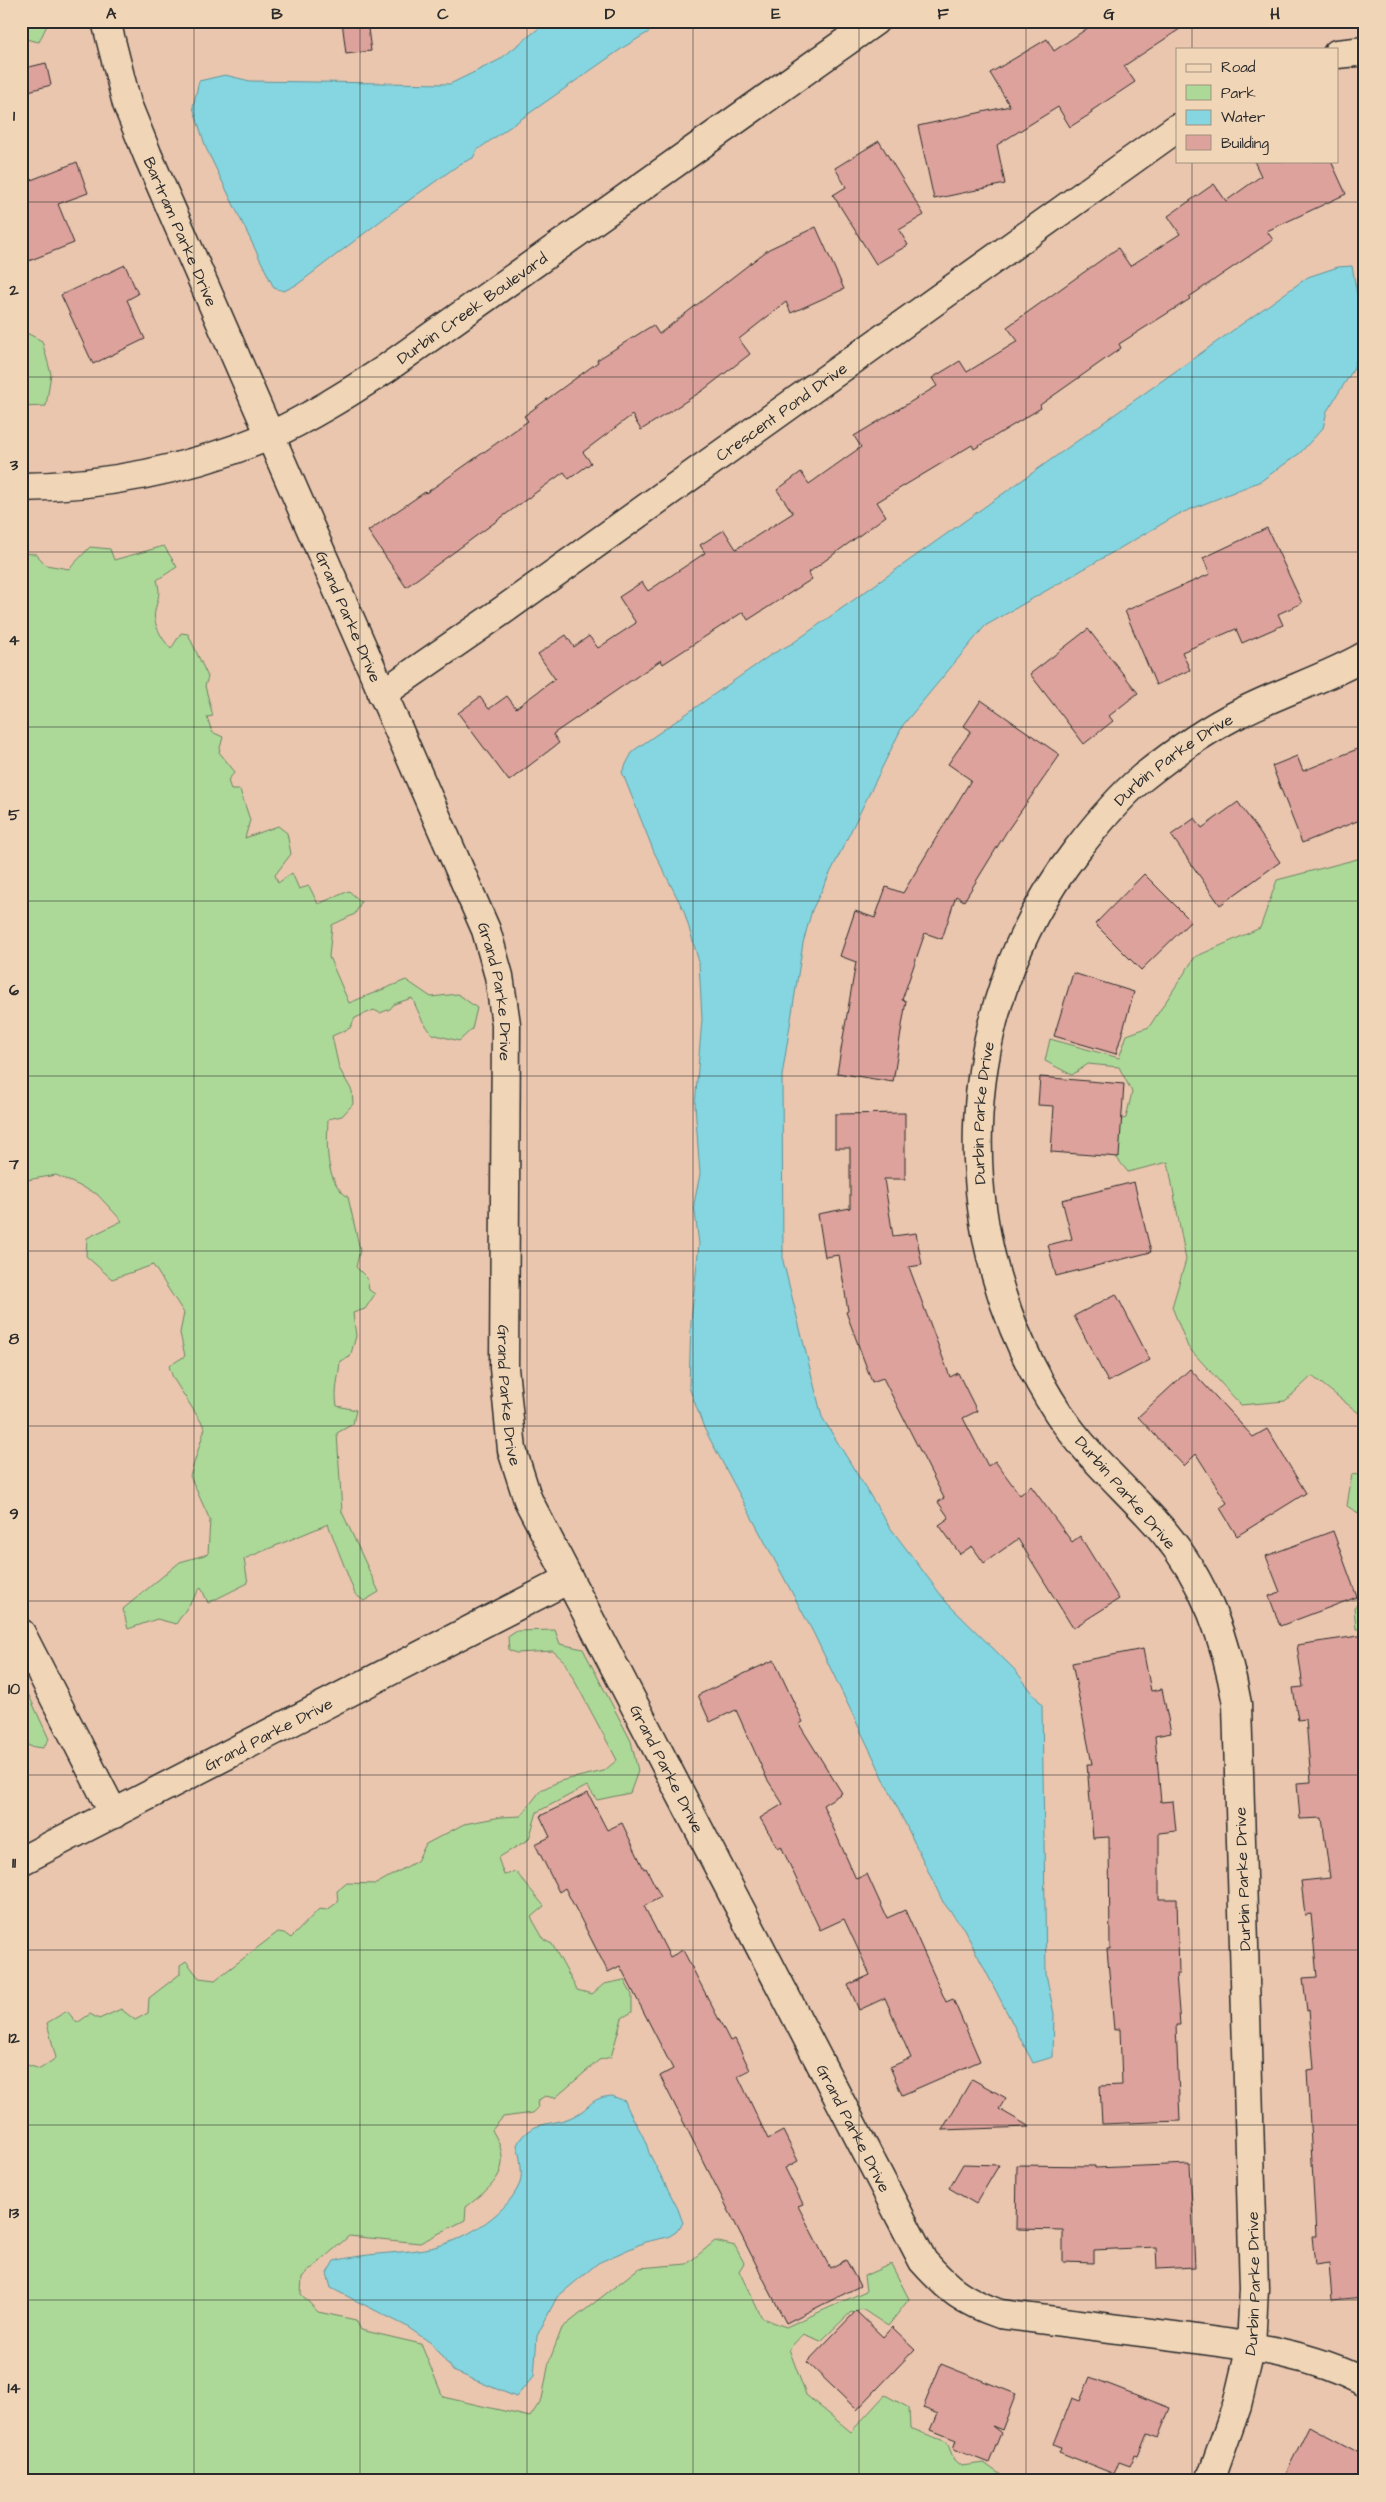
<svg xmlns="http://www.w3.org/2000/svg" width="1386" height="2502" viewBox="0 0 1386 2502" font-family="'Architects Daughter',sans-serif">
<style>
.green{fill:#acd998;stroke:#6c8262}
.water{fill:#85d6e0;stroke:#619298}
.building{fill:#dca29b;stroke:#2b2b2b}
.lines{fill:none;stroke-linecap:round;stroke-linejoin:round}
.minor-casing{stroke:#2b2b2b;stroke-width:31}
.tertiary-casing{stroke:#2b2b2b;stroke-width:31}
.minor{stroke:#f0d5b7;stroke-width:28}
.tertiary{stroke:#f0d5b7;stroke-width:28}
.grid{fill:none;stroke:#2b2b2b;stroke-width:1;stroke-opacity:0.55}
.labels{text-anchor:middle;stroke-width:4;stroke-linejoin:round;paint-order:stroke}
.street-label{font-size:16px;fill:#2b2b2b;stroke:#f0d5b7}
.neatline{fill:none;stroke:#2b2b2b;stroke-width:2}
.grid-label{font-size:16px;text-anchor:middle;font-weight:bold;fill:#2b2b2b}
</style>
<rect width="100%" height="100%" fill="#eac6af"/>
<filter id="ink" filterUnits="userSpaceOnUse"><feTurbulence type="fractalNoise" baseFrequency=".02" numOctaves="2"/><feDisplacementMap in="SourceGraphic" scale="10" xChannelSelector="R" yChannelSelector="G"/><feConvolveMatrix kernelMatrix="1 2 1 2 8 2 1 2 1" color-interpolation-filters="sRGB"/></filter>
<g filter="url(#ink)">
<path class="green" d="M21 21H49L39 42 21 38Z
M21 330 42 341 51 374 46 406 21 407Z
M164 546 177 567 157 580C161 595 158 596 155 611 152 624 163 640 171 649L181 633 188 634 208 677 205 686 213 716 207 717 212 732 223 737 219 752 235 772 228 780 231 790H240L250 820 245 838 278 826 287 833 291 854 275 875 278 883 292 873 299 889 309 886 318 904 349 891 361 902 355 914 332 925 329 957 349 1003 406 980 431 997 458 994 477 1008 472 1029 459 1041 432 1034 422 1020 412 998 394 1004 390 1009 380 1013 374 1010 355 1018 350 1028 332 1036 339 1068 352 1091 353 1104 342 1116 328 1119C327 1144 324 1181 348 1197L360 1250 356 1267 367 1278 369 1290 375 1294 365 1309 353 1313 356 1336 350 1357 340 1361C339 1377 334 1390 337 1406L356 1410 353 1424 337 1433 342 1512 379 1592 364 1601 355 1594 328 1524 244 1559 248 1583 208 1603 201 1587 176 1624 157 1619 128 1629 123 1609 180 1562 208 1554 210 1520 190 1476 205 1428 173 1378 169 1366 185 1356 180 1333 184 1313 153 1265 112 1279 86 1256 87 1238 122 1221 97 1194 56 1175 21 1181V553L36 554 46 565 69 569 90 547 110 549 114 560Z
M1365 857V1418L1312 1376 1285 1401 1241 1405 1188 1347 1172 1307 1186 1260 1168 1162 1128 1172 1116 1157 1120 1120 1126 1118 1132 1092 1119 1067 1088 1064 1072 1075 1045 1061 1050 1039 1119 1058 1127 1035 1149 1027 1195 957 1260 928 1277 880Z
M1352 1474 1365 1476V1517L1347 1506Z
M1365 1600V1629H1356L1354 1607Z
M555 1630 560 1644 583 1649 631 1741 638 1771 630 1793 597 1800 587 1786 537 1812 529 1839 498 1858 504 1875 516 1872 544 1906 531 1917 544 1940 552 1944 577 1990 592 1994 604 1984 624 1980 632 1995V2012L622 2018 611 2057 599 2060 555 2098 545 2096 537 2101 538 2108 533 2113 503 2117 492 2130C515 2168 496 2184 466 2207L465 2220 420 2243 349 2236 302 2277 301 2294 318 2312 356 2320 361 2330 421 2344 443 2397 530 2417 542 2399 549 2362 562 2328 639 2268 687 2264 715 2241 735 2246 744 2263 739 2271 762 2318 786 2327 866 2291 864 2276 891 2264 909 2299 888 2326 862 2309 854 2313 851 2312 821 2341 803 2334 789 2349 806 2395 851 2432 885 2395 909 2408 910 2428 947 2442 954 2460 961 2466 984 2463 1001 2475 1000 2481H21V2063L40 2069 56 2058 47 2023 67 2011 77 2023 90 2014 99 2019 121 2009 135 2020 148 2013 149 1998 180 1974V1965L186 1961 199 1978 215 1980 278 1932 284 1933 291 1938 319 1909 327 1910 338 1902 337 1891 347 1883 376 1884 417 1861 426 1844 464 1824 501 1817 521 1816 541 1790 560 1781 604 1771 617 1760 564 1661 553 1651 516 1653 509 1650 508 1637 517 1631Z
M21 1678 49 1739 43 1748 29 1746 21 1729Z"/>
<path class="water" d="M548 21H667L624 47 477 150 473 158 460 164 391 213 298 284 284 291 274 288 206 148 193 107 199 81 225 75 250 81 450 84 499 60Z
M1352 266 1364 334 1353 370 1327 411 1323 428 1300 453 1261 481 1179 514 985 626 903 725 812 910 803 943 782 1076 783 1261 822 1417 889 1526 947 1603 1015 1670 1042 1705 1046 1974 1054 2014 1053 2057 1033 2063 964 1929 943 1902 813 1632 704 1428 689 1387 691 1321 699 1244 694 1204 700 1174 695 1105 702 1019 699 962 684 911 654 852 622 772 633 751 772 654 793 643 1308 277 1338 267Z
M612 2096 625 2101C631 2119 645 2134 649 2153L678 2209 683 2223 676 2232 668 2237 645 2242 598 2263 557 2297 537 2336 534 2376 516 2397 453 2371 431 2343 406 2326 331 2288 327 2273 334 2261C366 2253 393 2254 425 2249 458 2244 507 2216 520 2183 523 2174 520 2155 517 2145 529 2119 553 2127 574 2116 592 2107 589 2098 612 2096Z"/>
<path class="building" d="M342 21H367L371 51 346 54Z
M1098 21H1192L1124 66 1135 82 1091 111 1092 113 1070 127 1058 107 997 145 1005 184 934 199 918 126 1010 106 990 73 1047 39 1054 51Z
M46 63 51 85 21 93V69Z
M879 141 924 215 899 230 908 245 876 264 833 195 846 187 835 168Z
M1254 161H1331L1346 194 1267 231 1273 240 1189 297 1190 299 1119 344 1121 348 1040 405 1041 408 974 449 972 445 877 502 886 516 808 573 812 579 748 620 743 612 663 664 661 660 553 734 559 743 509 781 458 713 480 697 489 709 507 696 516 708 555 679 538 654 566 635 574 647 589 636 598 648 636 623 619 597 642 582 648 591 705 553 700 545 724 530 736 549 793 513 777 490 801 472 809 484 861 447 854 436 937 386 932 378 960 361 967 372 1018 341 1007 327 1118 248 1130 266 1180 234 1168 216 1214 184 1226 201 1261 176Z
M77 162 88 193 58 204 74 243 21 264V184Z
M816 227 844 289 791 313 786 302 739 339 750 354 702 391 641 430 632 415 583 452 591 463 569 479 564 472 406 587 368 531 425 492 426 493 528 421 524 416 598 362 597 360 653 325 659 334 769 249Z
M125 265 138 294 127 300 145 339 93 364 61 295Z
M1267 528 1302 603 1278 614 1283 625 1242 643 1236 629 1182 652 1190 670 1156 685 1125 611 1210 574 1203 558Z
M1088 629 1138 693 1109 716 1113 721 1084 744 1030 674Z
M981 700 1060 755 1007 831 964 901 956 896 942 939 925 933 902 1000 906 1001 893 1082 837 1073 856 962 840 956 855 911 875 918 886 887 903 893 971 780 948 764 971 731 964 726Z
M1365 746V818L1302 843 1272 766 1297 756 1303 771Z
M1238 802 1280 862 1220 905 1171 835 1195 818 1202 828Z
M1144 874 1191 921 1141 970 1095 924Z
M1073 973 1134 992 1116 1054 1054 1036Z
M1040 1077 1124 1084 1119 1157 1051 1152 1054 1106 1038 1105Z
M905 1113V1179H884L893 1236 916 1233 922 1265 909 1267 950 1377 958 1373 977 1411 963 1418 988 1466 995 1461 1020 1495 1031 1486 1072 1542 1080 1536 1119 1599 1073 1628 1018 1539 984 1563 972 1546 960 1554 939 1525 949 1518 938 1502 944 1498 883 1378 872 1382 846 1312 848 1311 839 1255 825 1257 818 1214 850 1208V1148H835V1114Z
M1134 1182 1151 1252 1056 1276 1048 1245 1072 1239 1062 1200Z
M1116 1294 1150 1360 1108 1382 1074 1316Z
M1190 1369 1253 1437 1267 1429 1306 1493 1237 1536 1220 1508 1227 1503 1196 1454 1184 1466 1138 1417Z
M1333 1531 1357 1597 1280 1626 1269 1596 1280 1592 1266 1556Z
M1365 1635V2297L1332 2300 1329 2263 1315 2265 1312 2236H1316L1307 2070 1314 2069 1309 2010 1307 2011 1303 1978 1317 1977 1311 1914 1305 1915 1301 1881 1330 1878 1322 1818 1300 1819 1297 1783 1311 1782 1306 1719 1298 1720 1293 1688 1303 1687 1297 1645Z
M1143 1649 1151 1691 1162 1689 1171 1733 1155 1736 1161 1802 1173 1801 1176 1831 1159 1833V1899H1177L1179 1974H1176L1180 2025H1176L1180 2121 1102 2124 1100 2086 1122 2085 1120 2029 1114 2030 1107 1949H1110L1109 1837 1093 1838 1087 1764H1092L1072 1663Z
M774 1660 803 1722 799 1724 842 1793 823 1805 856 1879 867 1874 887 1918 905 1910 946 2002 953 1999 980 2061 902 2095 890 2067 911 2058 885 1998 859 2010 848 1985 870 1975 844 1919 820 1930 781 1846 778 1848 760 1818 783 1804 767 1779 736 1710 710 1722 698 1695Z
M588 1793 607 1830 622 1823 644 1869 646 1868 661 1897 644 1906 670 1957 683 1950 730 2041 735 2039 750 2070 738 2076 768 2139 783 2131 798 2161 785 2168 803 2204 798 2206 830 2268 846 2260 860 2286 786 2323 660 2076 673 2069 620 1966 608 1972 565 1888 559 1892 535 1844 550 1837 540 1816Z
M972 2079 1006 2098 999 2109 1030 2127 942 2130Z
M963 2164 999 2165 976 2204 949 2188Z
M1190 2164 1195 2267 1157 2269 1156 2247 1094 2250V2263L1063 2262V2230L1016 2229 1017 2165 1095 2166V2168Z
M856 2311 883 2337 892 2327 915 2349 857 2410 807 2362Z
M941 2364 1016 2394 1002 2430 992 2426 1001 2433 989 2463 953 2449 956 2440 931 2430 938 2414 923 2408Z
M1090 2377 1170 2408 1158 2438 1147 2434 1138 2456 1135 2455 1130 2466 1119 2462 1114 2474 1059 2452 1061 2447 1054 2444 1072 2398 1080 2401Z
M1309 2426 1365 2456V2481H1282Z"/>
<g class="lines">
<g class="minor-casing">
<g id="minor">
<path id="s1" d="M106 21 127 104 148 156 486 930 499 976 506 1024 504 1368 512 1450 528 1500 923 2261C949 2290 963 2301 1000 2314 1058 2321 1116 2329 1174 2336 1240 2345 1305 2351 1365 2382"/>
<path d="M1337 54 1365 51"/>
<path id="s2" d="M382 694 502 611 1177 128"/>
<path d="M21 1633 114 1814"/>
<path id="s3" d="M21 1861 569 1579"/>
<path id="s4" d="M1210 2481 1237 2405 1251 2346 1254 2289 1237 1704C1226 1641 1206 1582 1164 1532 1130 1492 1089 1459 1059 1414 946 1242 950 1015 1076 851 1096 825 1117 799 1142 778 1172 754 1205 730 1240 713 1280 692 1325 679 1365 656"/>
</g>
</g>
<g class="tertiary-casing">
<g id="tertiary">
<path id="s5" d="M21 487C106 486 190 469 269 436 309 418 347 394 384 370L875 21"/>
</g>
</g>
<use href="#minor" class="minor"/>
<use href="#tertiary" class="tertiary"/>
</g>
</g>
<path class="grid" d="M194 21V2481M360 21V2481M527 21V2481M693 21V2481M859 21V2481M1026 21V2481M1192 21V49M1192 161V2481M21 202H1365M21 377H1365M21 552H1365M21 727H1365M21 901H1365M21 1076H1365M21 1251H1365M21 1426H1365M21 1601H1365M21 1775H1365M21 1950H1365M21 2125H1365M21 2300H1365"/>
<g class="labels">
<g class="street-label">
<text dy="6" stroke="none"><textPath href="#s1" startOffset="224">Bartram Parke Drive</textPath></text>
<text dy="6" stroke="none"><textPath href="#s5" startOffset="495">Durbin Creek Boulevard</textPath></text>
<text dy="6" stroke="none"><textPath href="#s2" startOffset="489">Crescent Pond Drive</textPath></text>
<text dy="6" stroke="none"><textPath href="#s1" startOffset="644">Grand Parke Drive</textPath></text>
<text dy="6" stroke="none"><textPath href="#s4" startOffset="1866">Durbin Parke Drive</textPath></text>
<text dy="6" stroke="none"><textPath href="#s1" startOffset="1049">Grand Parke Drive</textPath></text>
<text dy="6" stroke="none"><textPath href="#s4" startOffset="1448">Durbin Parke Drive</textPath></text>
<text dy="6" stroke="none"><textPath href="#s1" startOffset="1454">Grand Parke Drive</textPath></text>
<text transform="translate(1126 1492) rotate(49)" y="6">Durbin Parke Drive</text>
<text dy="6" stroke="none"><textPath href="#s3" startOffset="278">Grand Parke Drive</textPath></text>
<text dy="6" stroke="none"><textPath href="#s1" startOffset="1864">Grand Parke Drive</textPath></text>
<text transform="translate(1242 1879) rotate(-92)" y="6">Durbin Parke Drive</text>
<text dy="6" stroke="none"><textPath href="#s1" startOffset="2269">Grand Parke Drive</textPath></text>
<text dy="6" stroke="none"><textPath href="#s4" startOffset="204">Durbin Parke Drive</textPath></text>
</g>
</g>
<rect width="1386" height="2502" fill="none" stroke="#f0d5b7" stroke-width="55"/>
<rect x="1176" y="48" width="162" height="115" fill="#f0d5b7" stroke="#a1917f"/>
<rect x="1186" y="64" width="25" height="8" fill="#f0d5b7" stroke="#a1917f"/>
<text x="1221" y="72" font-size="15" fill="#2b2b2b">Road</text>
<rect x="1186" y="85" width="25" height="15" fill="#acd998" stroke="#a1917f"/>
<text x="1221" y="98" font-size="15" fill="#2b2b2b">Park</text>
<rect x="1186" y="110" width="25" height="15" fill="#85d6e0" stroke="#a1917f"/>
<text x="1221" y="122" font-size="15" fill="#2b2b2b">Water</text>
<rect x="1186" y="135" width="25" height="15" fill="#dca29b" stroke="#a1917f"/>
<text x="1221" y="148" font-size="15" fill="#2b2b2b">Building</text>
<rect x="28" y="28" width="1330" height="2446" class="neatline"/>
<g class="grid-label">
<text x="111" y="19">A</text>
<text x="277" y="19">B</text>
<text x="443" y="19">C</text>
<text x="610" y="19">D</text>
<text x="776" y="19">E</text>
<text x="943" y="19">F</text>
<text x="1109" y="19">G</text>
<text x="1275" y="19">H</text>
<text x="14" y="121">1</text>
<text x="14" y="295">2</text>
<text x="14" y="470">3</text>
<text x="14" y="645">4</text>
<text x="14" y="820">5</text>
<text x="14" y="995">6</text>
<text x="14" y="1169">7</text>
<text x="14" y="1344">8</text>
<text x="14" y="1519">9</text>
<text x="14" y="1694">10</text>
<text x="14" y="1868">11</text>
<text x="14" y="2043">12</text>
<text x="14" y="2218">13</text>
<text x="14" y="2393">14</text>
</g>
</svg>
